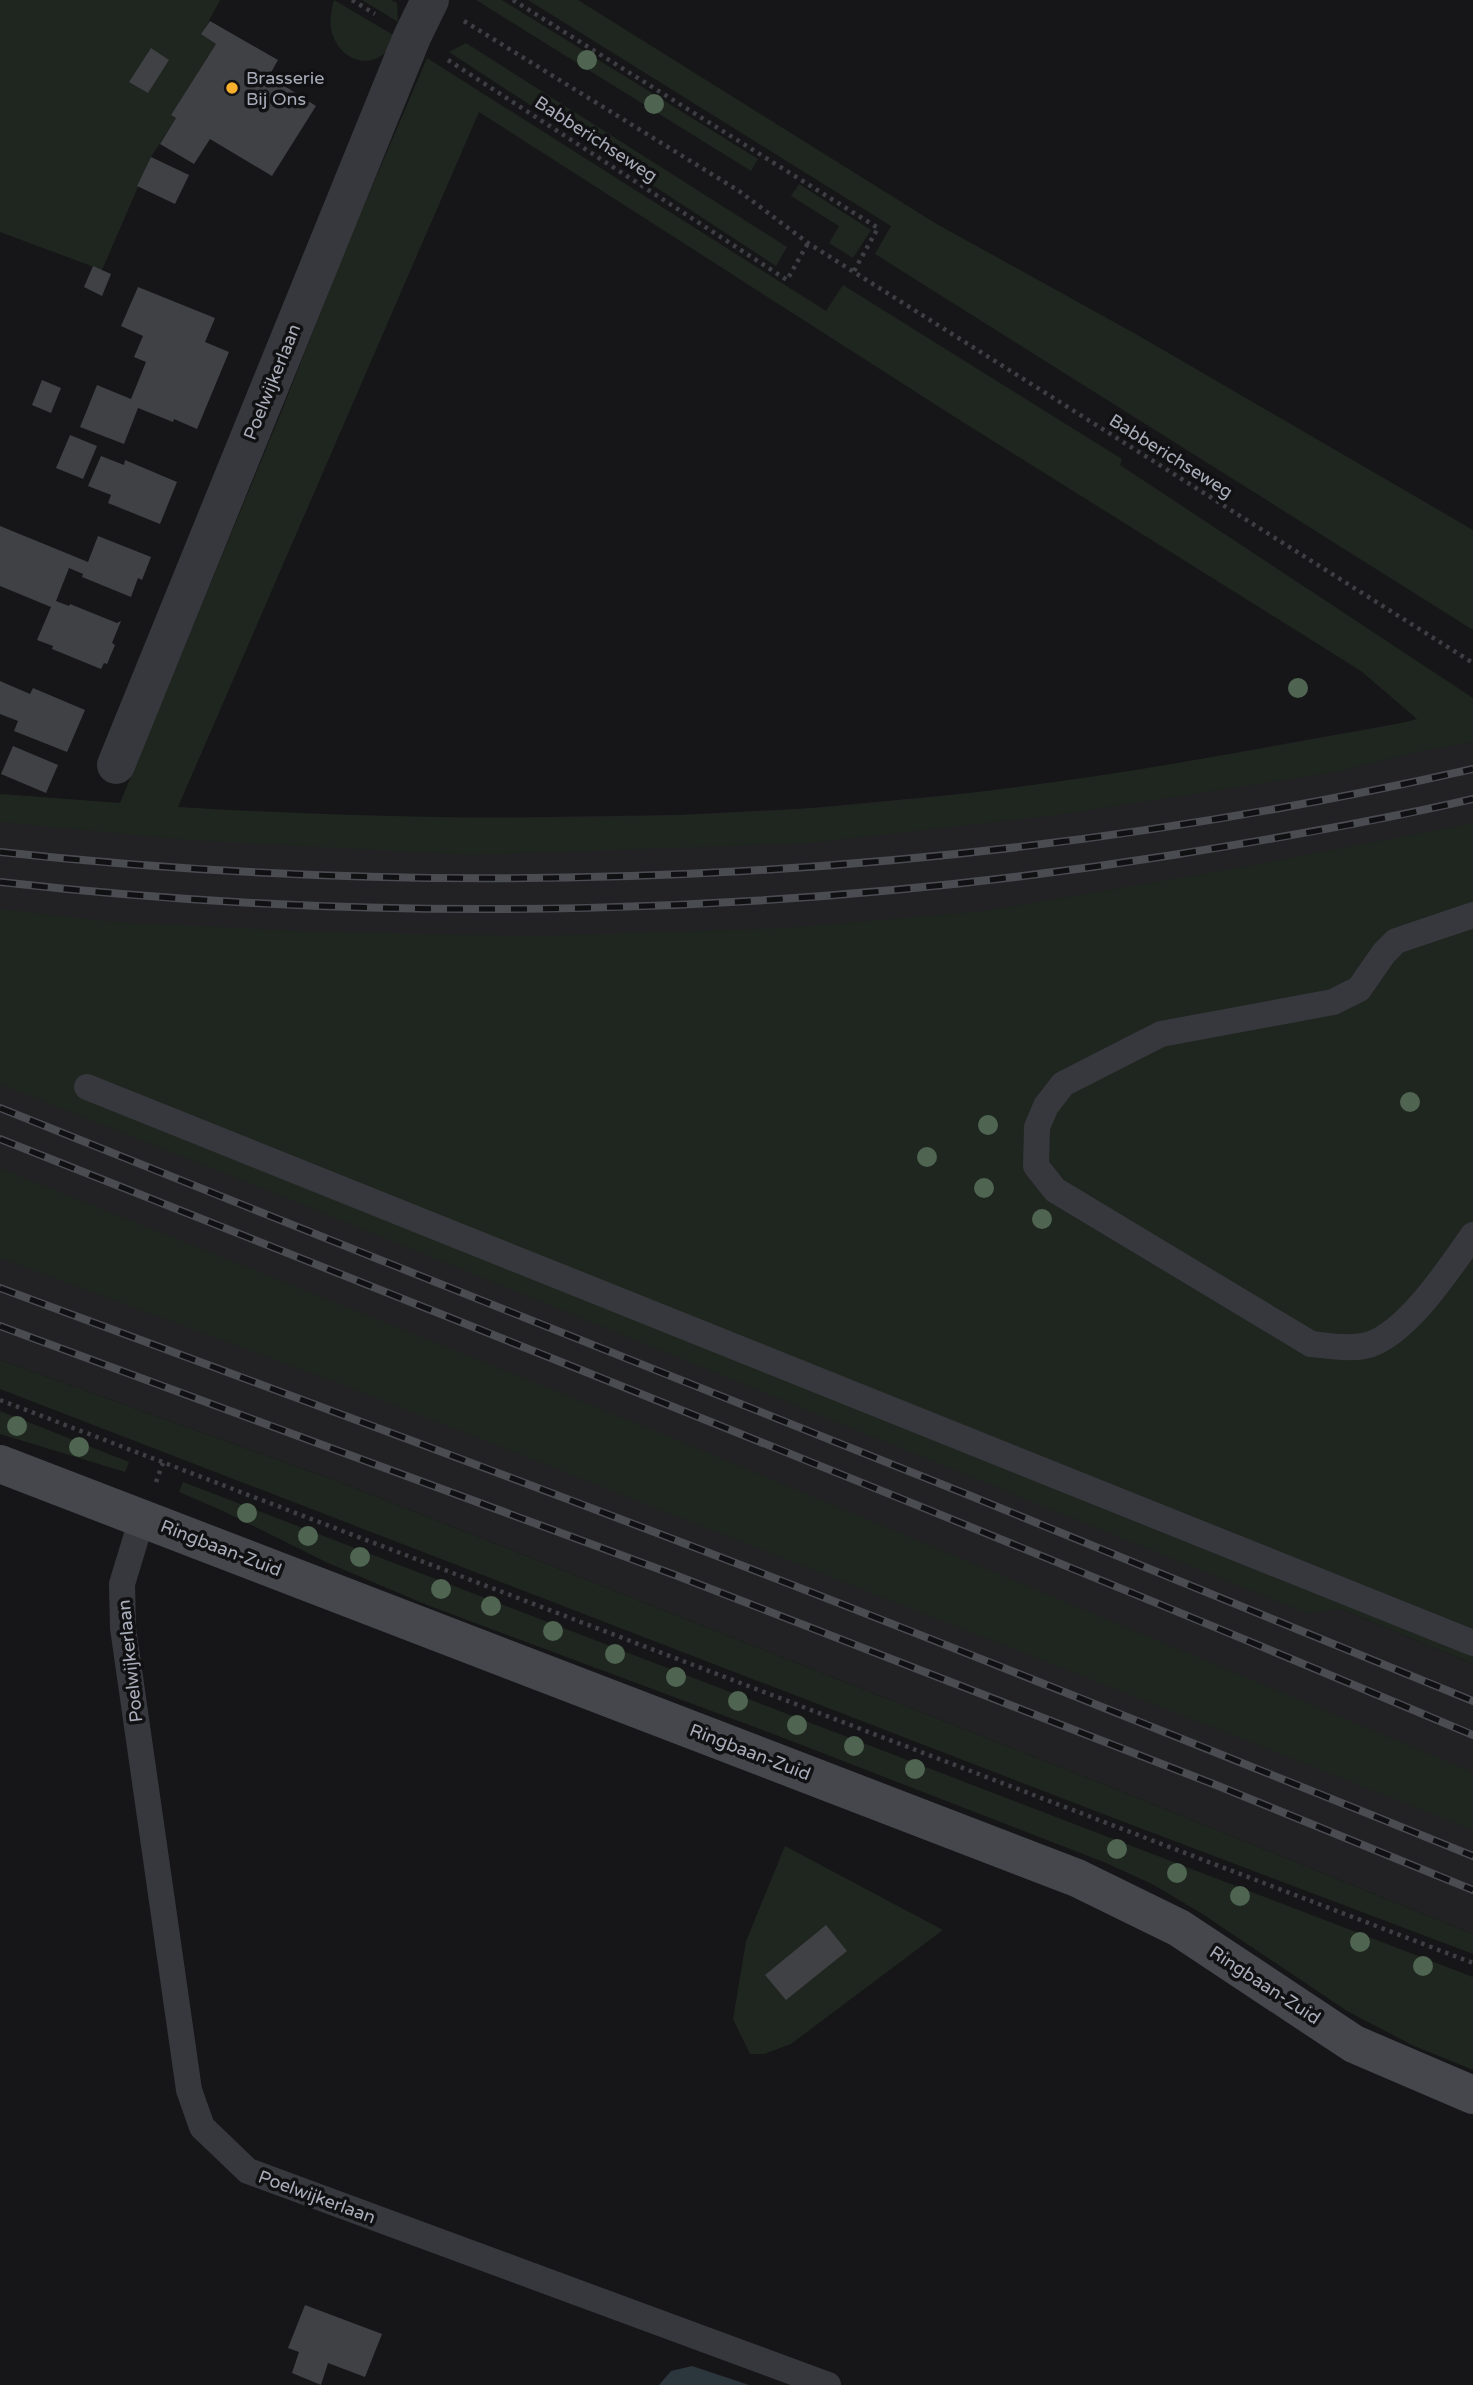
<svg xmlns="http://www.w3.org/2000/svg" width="1473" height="2385" viewBox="0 0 1473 2385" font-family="'Varela Round',sans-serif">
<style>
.built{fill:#222225}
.green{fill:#1e261f;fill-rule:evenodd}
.water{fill:#2c363d}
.building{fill:#404145}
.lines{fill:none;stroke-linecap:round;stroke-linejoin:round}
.path{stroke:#3d3f44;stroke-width:4.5;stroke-dasharray:3.5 5;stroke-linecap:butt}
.lane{stroke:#37383d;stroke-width:26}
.street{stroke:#37383d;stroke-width:38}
.secondary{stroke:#45474d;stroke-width:38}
.rail-casing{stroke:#4a4c52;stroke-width:8}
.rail{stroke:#111113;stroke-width:5;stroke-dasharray:16;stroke-linecap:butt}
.tree{fill:#4f6451}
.poi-dot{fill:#f8af2e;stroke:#111113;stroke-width:2.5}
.labels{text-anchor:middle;stroke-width:7;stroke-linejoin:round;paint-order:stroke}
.poi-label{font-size:18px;fill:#a8adb9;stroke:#111113;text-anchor:start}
.street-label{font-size:18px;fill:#a8adb9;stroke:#111113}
</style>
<rect width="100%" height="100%" fill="#161618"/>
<path class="built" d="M1418 720 1426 749 1473 742V861L1341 1609 1473 1664V1934L1113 1788 337 1481 0 1360V794L139 805 333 816 480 818 679 815 812 808 981 792 1117 774Z"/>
<path class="green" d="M0 0H220L202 34 216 44 171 115 176 118 151 157 102 270 0 232Z
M334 0 395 36C384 71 343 68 332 33 329 24 331 10 334 0Z
M362 0H391L397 3 398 22Z
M476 0H502L758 159 751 171Z
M528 0H578L935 223 1141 337 1473 530V630L875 254 891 226Z
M466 43 787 247 776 266 449 52Z
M427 58 826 311 843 285 1122 459 1120 465 1473 698V742L1426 750 1336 772 1058 815 810 843 472 855 188 840 0 822V794L120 803 280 415 348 243ZM479 112 958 419 1361 671 1417 719C1393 726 1368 729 1343 734 1292 743 1241 753 1189 761 1021 790 850 810 679 815 512 821 345 817 178 807Z
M799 184 871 230 853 258 829 243 839 226 791 196Z
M1473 823V1664L1341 1609 1308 1614 286 1198 0 1084V909L115 922 324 932 534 936 785 928 984 911 1237 868Z
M0 1168 668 1436 1473 1772V1830L346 1386 0 1258Z
M0 1360 337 1481 1113 1788 1473 1934V1954L1103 1814 0 1389Z
M0 1411 129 1462 125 1472 0 1434Z
M183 1482 1473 1977V2070L1412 2045 1347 2011 1201 1913 1152 1884 1106 1863 776 1735 427 1605 328 1563 223 1511 179 1492Z
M785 1846 943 1930 791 2044 764 2054H750L733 2019 746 1941Z"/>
<path class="water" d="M692 2366 749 2385H659L671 2371Z"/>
<path class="building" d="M210 21 278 60 269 76 316 106 272 176 210 139 194 164 160 144 176 118 171 115 216 44 201 34Z
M151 48 169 60 148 93 129 82Z
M151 157 189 175 175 204 137 186Z
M93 266 111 274 102 296 84 287Z
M138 287 215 318 205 342 229 352 197 429 174 419 173 422 138 408 124 444 80 427 97 385 131 399 146 362 134 357 143 336 121 326Z
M42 380 61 388 51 413 32 405Z
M70 435 97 446 83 479 56 468Z
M101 456 124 465 125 460 177 482 160 524 108 503 111 495 88 486Z
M0 526 88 562 98 536 151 557 142 580 138 578 131 597 82 577 83 574 69 568 56 601 69 606 70 604 117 623 121 621 112 643 115 645 107 664 104 663 101 669 52 649 53 646 37 640 51 607 0 586Z
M0 681 30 694 33 688 85 710 67 752 14 731 18 721 0 714Z
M13 746 58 765 46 793 1 774Z
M826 1925 847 1951 786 2000 765 1975Z
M305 2305 382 2334 365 2377 328 2363 321 2385 292 2373 299 2352 288 2348Z"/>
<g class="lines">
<path class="path" d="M352 0 375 14
M513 0 878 228 854 271
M464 21 739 191 808 243 1473 663
M448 60 787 280 808 243
M0 1400 1473 1963
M156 1482 163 1463"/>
<path class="lane" d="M1473 915 1396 941 1384 953 1359 989 1333 1002 1161 1034 1063 1084 1046 1106 1037 1127 1036 1166 1055 1190 1311 1344C1330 1346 1358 1351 1376 1342 1413 1324 1449 1269 1473 1235
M87 1087 1473 1643
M142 1518 122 1584 123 1628 189 2090 202 2127 248 2171 828 2385"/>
<path class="street" d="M116 765 412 37 430 0"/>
<path class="secondary" d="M0 1464 1077 1878 1179 1928 1354 2044 1473 2095"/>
<g class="rail-casing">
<path id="rail" d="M0 852C491 905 991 878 1473 769
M0 882C389 926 786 916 1173 855 1273 839 1374 822 1473 799
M0 1108 966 1494 1473 1701
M0 1139C492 1334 985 1529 1473 1735
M0 1288C251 1381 502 1473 751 1569 992 1662 1233 1759 1473 1856
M0 1326 675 1575 1216 1785 1473 1890"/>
</g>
<use href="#rail" class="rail"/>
</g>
<g class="tree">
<circle cx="587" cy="60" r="10"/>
<circle cx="654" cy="104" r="10"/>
<circle cx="1298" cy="688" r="10"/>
<circle cx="1410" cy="1102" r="10"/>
<circle cx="988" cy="1125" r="10"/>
<circle cx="927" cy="1157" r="10"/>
<circle cx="984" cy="1188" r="10"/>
<circle cx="1042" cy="1219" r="10"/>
<circle cx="17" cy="1426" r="10"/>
<circle cx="79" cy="1447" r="10"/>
<circle cx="247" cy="1513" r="10"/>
<circle cx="308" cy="1536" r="10"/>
<circle cx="360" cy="1557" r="10"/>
<circle cx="441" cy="1589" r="10"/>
<circle cx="491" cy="1606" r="10"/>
<circle cx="553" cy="1631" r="10"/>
<circle cx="615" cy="1654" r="10"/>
<circle cx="676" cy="1677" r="10"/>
<circle cx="738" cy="1701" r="10"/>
<circle cx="797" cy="1725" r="10"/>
<circle cx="854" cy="1746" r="10"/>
<circle cx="915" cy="1769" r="10"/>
<circle cx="1117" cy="1849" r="10"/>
<circle cx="1177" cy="1873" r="10"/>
<circle cx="1240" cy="1896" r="10"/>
<circle cx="1360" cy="1942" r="10"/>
<circle cx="1423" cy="1966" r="10"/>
</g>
<circle class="poi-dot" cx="232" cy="88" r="7"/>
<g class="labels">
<g class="poi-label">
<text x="246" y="84">Brasserie<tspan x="246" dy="21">Bij Ons</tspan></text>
</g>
<g class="street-label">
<text transform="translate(596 139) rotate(33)" y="6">Babberichseweg</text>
<text transform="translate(272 382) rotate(-68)" y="6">Poelwijkerlaan</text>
<text transform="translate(1171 456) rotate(32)" y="6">Babberichseweg</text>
<text transform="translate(221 1548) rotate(21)" y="6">Ringbaan-Zuid</text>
<text transform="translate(130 1661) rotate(-96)" y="6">Poelwijkerlaan</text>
<text transform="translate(750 1752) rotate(21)" y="6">Ringbaan-Zuid</text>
<text transform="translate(1265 1985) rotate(33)" y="6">Ringbaan-Zuid</text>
<text transform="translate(317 2197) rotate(20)" y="6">Poelwijkerlaan</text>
</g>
</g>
</svg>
